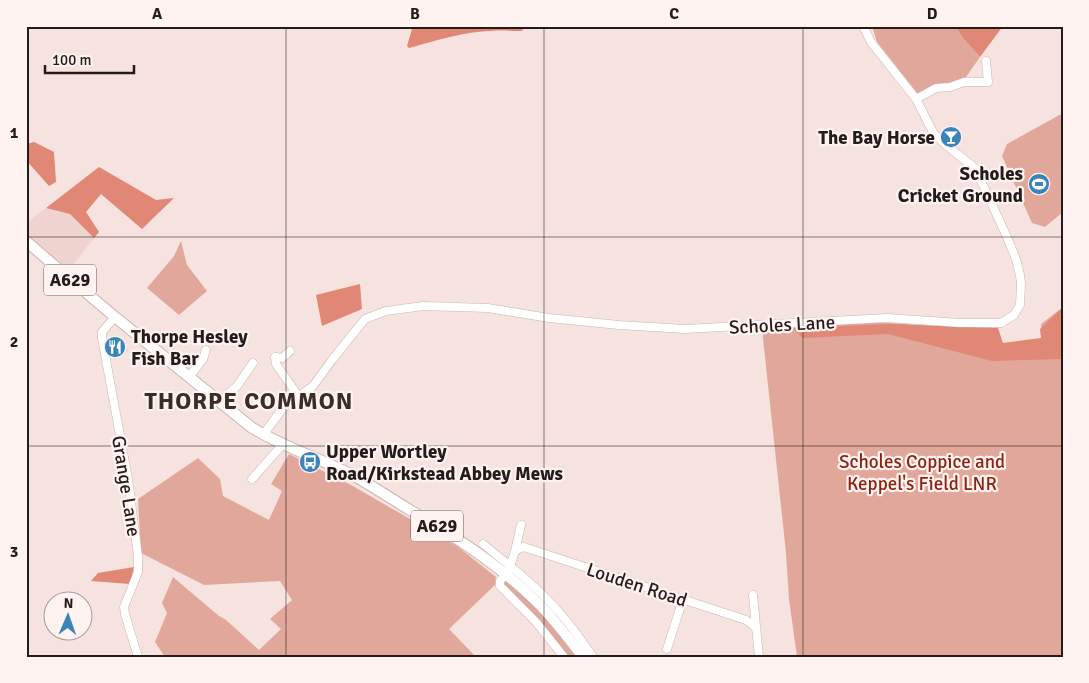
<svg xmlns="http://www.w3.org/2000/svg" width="1089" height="683" viewBox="0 0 1089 683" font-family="Signika,sans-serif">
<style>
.built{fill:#eed3ce}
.green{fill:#e2a79b}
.forest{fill:#e18775}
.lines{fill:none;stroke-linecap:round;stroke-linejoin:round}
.stream{stroke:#d17866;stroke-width:2}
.minor-casing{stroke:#c7b6b2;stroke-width:9}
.major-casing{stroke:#c7b6b2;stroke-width:12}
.minor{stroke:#fff;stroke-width:8}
.major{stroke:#fff;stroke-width:10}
.grid{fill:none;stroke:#231c1b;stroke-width:1;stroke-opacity:0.55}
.labels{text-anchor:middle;stroke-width:4.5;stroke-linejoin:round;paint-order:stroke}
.shield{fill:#fef3f0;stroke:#655c5b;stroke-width:1}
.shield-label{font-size:18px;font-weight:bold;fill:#231c1b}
.poi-label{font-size:19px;font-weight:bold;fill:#231c1b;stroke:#fef3f0;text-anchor:end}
.street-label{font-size:19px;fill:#231c1b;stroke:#fef3f0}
.park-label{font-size:19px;fill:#8d2310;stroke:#fef3f0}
.district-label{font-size:24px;font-weight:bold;letter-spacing:1px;fill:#3a2c29;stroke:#fef3f0}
.neatline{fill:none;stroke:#231c1b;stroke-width:2}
.grid-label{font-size:16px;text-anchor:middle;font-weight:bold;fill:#231c1b}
</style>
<rect width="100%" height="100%" fill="#f6e3df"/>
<path class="built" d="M46 208 70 214 94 238 68 271 26 234V223Z"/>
<path class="green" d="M872 26H956L962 37 980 57 966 77 918 94 877 42Z
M1063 113V212L1045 227 1032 223 1002 156 1007 144Z
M181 241 187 265 207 291 179 315 147 288 174 256Z
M1063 307V657H797L789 599 786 553 762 329 778 327H784L785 326 874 322 905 324 944 329 1002 347 1043 341 1041 324Z
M289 454 351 485 457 546 496 577 495 585 449 629 476 657H165L155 642 167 613 162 603 173 577 219 616 225 619 259 650 281 629 270 619 292 600 280 581 204 585 141 553 138 499 198 458 220 479 223 496 269 520 282 491 271 484Z
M506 580 539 607 579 657H569L548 630 506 586 504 584Z"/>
<path class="forest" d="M413 26H521L523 30 521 31C511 31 500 30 490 31 462 32 435 41 409 48L407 46Z
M956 26H1003L980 57 962 37Z
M34 142 54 152 56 182 49 186 26 160V144Z
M99 167 156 200 174 198 142 229 101 194 86 212 99 232 94 238 70 214 46 208Z
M360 284 362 309 322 326 316 295Z
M1063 307V359L992 361 888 334 803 338 792 328 891 324 998 328 1003 343 1041 338 1040 329Z
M134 567 130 584 91 581 98 573Z"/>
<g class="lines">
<path class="stream" d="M1062 317H1063"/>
<g class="minor-casing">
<path id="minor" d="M916 99 936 88 950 87 964 82H988L986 61
M115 317 102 332V338L128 479 138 556V572L124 607 125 614 138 657
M290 351 282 358 275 357 276 364 299 397
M189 377 203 359 206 350
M219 402 237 386 253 363
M263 435 283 408 313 386 332 360 365 319 386 311 423 306 488 308 549 318 619 325 685 329 887 318 960 323H1001L1014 315 1020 305 1021 284 1020 275 1016 259 1007 237 975 168 952 150 934 134 916 99 871 42 863 26
M252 479 283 444
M521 525C516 545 514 566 500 581V586L536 622 564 657
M483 544C509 565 536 586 558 611 571 625 582 641 593 657
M515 551 523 547 527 548 746 620 753 625 756 629
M753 595 759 657
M667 649 683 599"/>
</g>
<g class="major-casing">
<path id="major" d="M26 241 63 273 115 317 251 427C284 448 323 459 358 478 375 488 392 499 410 510 456 537 501 566 539 604 555 620 569 639 583 657"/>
</g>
<use href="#minor" class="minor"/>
<use href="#major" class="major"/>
</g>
<path class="grid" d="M286 26V657M544 26V657M803 26V657M26 237H1063M26 446H1063"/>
<defs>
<g id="bar-disc" transform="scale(1.125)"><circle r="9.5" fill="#3b84b8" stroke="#fef3f0"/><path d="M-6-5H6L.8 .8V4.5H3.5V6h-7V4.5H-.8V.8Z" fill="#fff"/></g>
<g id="stadium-disc" transform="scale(1.125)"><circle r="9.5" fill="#3b84b8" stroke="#fef3f0"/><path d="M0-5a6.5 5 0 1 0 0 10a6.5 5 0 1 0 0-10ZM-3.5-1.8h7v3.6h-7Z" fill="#fff"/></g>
<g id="restaurant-disc" transform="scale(1.125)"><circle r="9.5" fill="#3b84b8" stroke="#fef3f0"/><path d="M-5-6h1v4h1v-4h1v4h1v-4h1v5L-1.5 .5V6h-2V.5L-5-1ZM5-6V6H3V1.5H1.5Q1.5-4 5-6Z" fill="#fff"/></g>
<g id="bus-disc" transform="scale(1.125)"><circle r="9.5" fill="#3b84b8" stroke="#fef3f0"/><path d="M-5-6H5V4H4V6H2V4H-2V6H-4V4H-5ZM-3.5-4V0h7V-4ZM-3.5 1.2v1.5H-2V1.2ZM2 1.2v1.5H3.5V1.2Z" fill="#fff"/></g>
</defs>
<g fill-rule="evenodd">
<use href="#bar-disc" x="951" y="137"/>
<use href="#stadium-disc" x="1039" y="184"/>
<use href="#restaurant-disc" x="115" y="347"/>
<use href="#bus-disc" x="310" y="462"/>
</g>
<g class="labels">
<g class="shield">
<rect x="44" y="264.5" width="52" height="31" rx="4"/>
<rect x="411" y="510.5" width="52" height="31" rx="4"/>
</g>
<g class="shield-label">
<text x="70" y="286">A629</text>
<text x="437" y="532">A629</text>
</g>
<g class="poi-label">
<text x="935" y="144">The Bay Horse</text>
<text x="1023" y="180">Scholes<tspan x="1023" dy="22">Cricket Ground</tspan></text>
<text x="131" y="343" text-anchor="start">Thorpe Hesley<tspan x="131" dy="22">Fish Bar</tspan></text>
<text x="326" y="458" text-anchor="start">Upper Wortley<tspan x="326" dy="22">Road/Kirkstead Abbey Mews</tspan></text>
</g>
<g class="street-label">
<text transform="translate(782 324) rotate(-3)" y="7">Scholes Lane</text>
<text transform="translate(127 486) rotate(81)" y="7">Grange Lane</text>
<text transform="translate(637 584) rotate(18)" y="7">Louden Road</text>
</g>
<g class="park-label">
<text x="922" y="468">Scholes Coppice and<tspan x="922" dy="22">Keppel's Field LNR</tspan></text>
</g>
<g class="district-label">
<text x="249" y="409">THORPE COMMON</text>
</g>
</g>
<rect width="1089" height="683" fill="none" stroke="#fef3f0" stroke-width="55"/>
<g transform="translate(68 616) rotate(2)"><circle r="24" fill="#fef3f0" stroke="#a69d9b"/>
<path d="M0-4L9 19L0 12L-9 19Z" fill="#3b84b8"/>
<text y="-8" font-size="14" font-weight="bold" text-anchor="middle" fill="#231c1b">N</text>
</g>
<path d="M45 65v8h89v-8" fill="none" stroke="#231c1b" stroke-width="2.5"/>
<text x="52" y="65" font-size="15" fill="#231c1b" stroke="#fef3f0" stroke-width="4" paint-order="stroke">100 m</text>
<rect x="28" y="28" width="1034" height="628" class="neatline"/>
<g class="grid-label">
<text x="157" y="19">A</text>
<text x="415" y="19">B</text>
<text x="674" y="19">C</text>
<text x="932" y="19">D</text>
<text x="14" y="138">1</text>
<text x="14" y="347">2</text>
<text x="14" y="557">3</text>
</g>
</svg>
